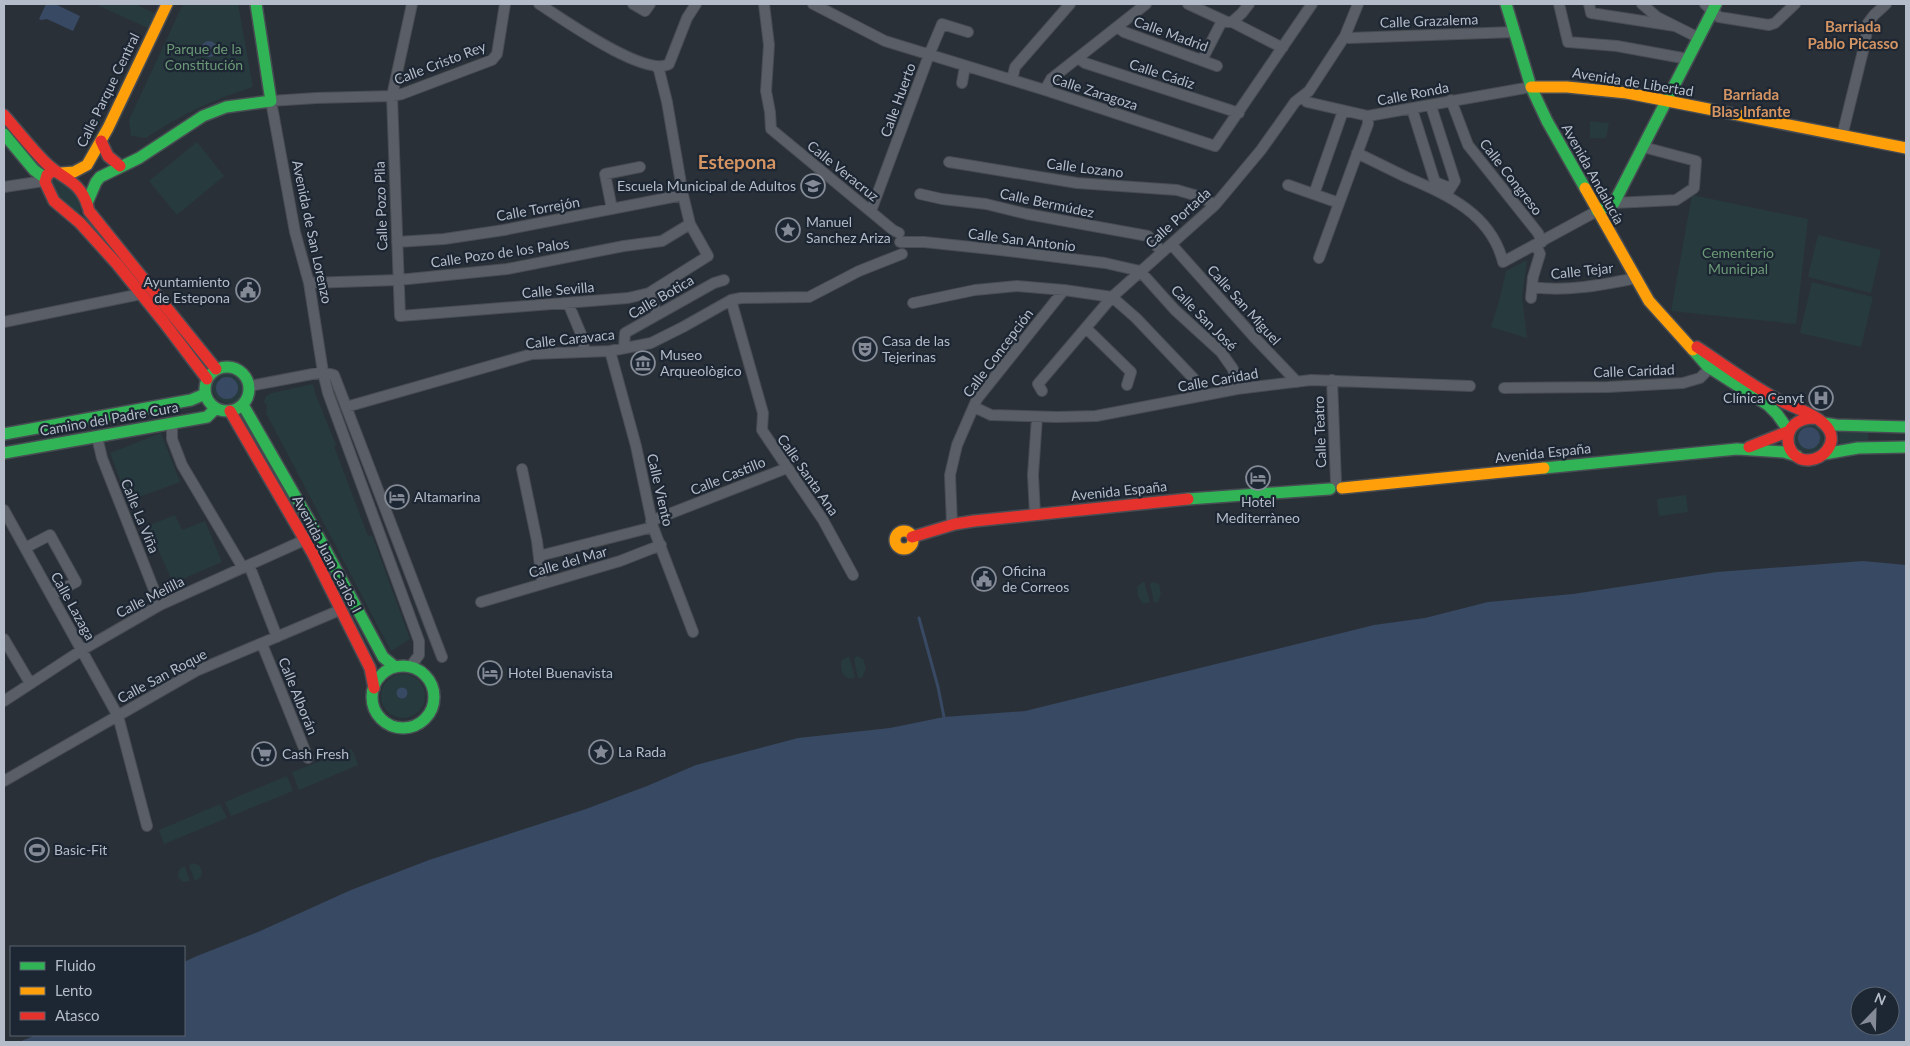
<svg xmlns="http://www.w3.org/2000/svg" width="1910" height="1046" viewBox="0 0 1910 1046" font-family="Lato,sans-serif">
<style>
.green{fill:#273a3e;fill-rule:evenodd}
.water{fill:#384963;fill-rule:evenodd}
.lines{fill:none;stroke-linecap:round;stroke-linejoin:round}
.stream{stroke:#384963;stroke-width:3}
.street-casing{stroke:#484c53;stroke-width:12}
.fast-casing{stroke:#484c53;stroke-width:14}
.slow-casing{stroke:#484c53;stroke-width:14}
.jam-casing{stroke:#484c53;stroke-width:14}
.street{stroke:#5a5e66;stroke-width:10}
.fast{stroke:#30b455;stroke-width:11}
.slow{stroke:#ff9f0a;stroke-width:11}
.jam{stroke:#e5322d;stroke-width:11}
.labels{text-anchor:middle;stroke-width:4.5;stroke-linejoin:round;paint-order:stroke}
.street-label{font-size:14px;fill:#b4bcc9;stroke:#1d2633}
.park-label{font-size:14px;fill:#6b9a76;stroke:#1d2633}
.poi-label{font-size:14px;fill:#b4bcc9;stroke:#1d2633;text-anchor:start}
.neighbourhood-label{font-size:15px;font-weight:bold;fill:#d59563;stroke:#1d2633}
.district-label{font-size:19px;font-weight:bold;fill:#d59563;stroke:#1d2633}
</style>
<rect width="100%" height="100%" fill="#2a3038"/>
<path class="green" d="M95 4H135L156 14 150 29Z
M183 4H238L253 87C212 100 182 114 146 138L131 136 129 120Z
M1590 121 1609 123 1606 138H1590Z
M197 142 224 176 177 215 149 181Z
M54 176 77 195 81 212 76 213 60 200 51 185Z
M1692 195 1808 219 1796 324 1671 311Z
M1818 235 1881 250 1871 293 1808 277Z
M1527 260 1522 298 1527 338 1491 327 1500 298 1506 271Z
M1812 282 1873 297 1861 347 1800 333Z
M227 373 236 376C244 384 244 392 238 401L229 404 217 399 212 390C212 380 217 376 227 373ZM233 379 237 386 216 387 219 380Z
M313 384 315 393 336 445 334 446 368 536 372 535 410 639 391 651 266 413 267 405 264 402 266 396 272 393Z
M1811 423 1821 429 1824 443 1813 453 1803 452C1797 447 1790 435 1798 429 1801 426 1807 425 1811 423ZM1807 427 1816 429 1806 449 1799 443Z
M1839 432 1868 433V441L1840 445Z
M161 433 180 482 128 501 110 453Z
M1686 495 1688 512 1659 516 1657 499Z
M175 515 182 530 205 521 222 562 173 583 148 526Z
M1144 581 1150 602 1143 604 1138 596 1137 587Z
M1153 582 1159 584 1161 593 1158 602H1154L1150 584Z
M849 656 855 677 852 679C842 678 839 668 842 660Z
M857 656 863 659 866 668 862 678H858L854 658Z
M381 696a22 22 0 1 1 44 0a22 22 0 1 1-44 0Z
M352 749 358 765 299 790 292 772Z
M287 776 293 791 231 816 225 802Z
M220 804 227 818 164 844 159 830Z
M192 863 199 865 202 871 201 877 195 881 189 866Z
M183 867H185L190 881 183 882 178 877 179 870Z"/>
<path class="water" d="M46 4H55L80 16 73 31 47 19 41 20 39 19Z
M201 49a8 8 0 1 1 16 0a8 8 0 1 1-16 0Z
M216 388a11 11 0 1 1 22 0a11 11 0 1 1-22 0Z
M1798 438a11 11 0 1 1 22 0a11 11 0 1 1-22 0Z
M1863 561 1906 565V1042H19L36 1035H184V962L197 956 258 932 351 890 429 860 586 809 647 786 696 765 798 738 890 728 944 717 1025 711 1374 625 1425 618 1488 602 1573 594 1717 572ZM1860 996H1890V1026H1860Z
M396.5 693a5.5 5.5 0 1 1 11 0a5.5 5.5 0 1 1-11 0Z"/>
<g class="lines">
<path class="stream" d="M919 618 938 687 944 717"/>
<g class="street-casing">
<path id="street" d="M412 4 392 96 400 316 628 298 649 293 708 256 690 224 683 195 667 102 659 70 656 66
M539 4C561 18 645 78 669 64L687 18 696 4
M633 4 645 11 650 4
M764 4 769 45 766 91 770 112 771 129 893 230 899 233
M813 4 885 41 1045 90 1215 146 1312 4
M1188 4 1227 22H1232L1279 46 1283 47
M1559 4 1568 42 1617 46 1688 59
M1589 4 1591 13 1675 26
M1642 4 1657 17 1699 38
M1705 4 1719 17 1769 25 1775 23 1795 4
M1232 22 1242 13 1249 4
M1119 26 1120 29 1124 32 1217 66
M1345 36 1349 38 1514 32
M1078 58 1085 63 1239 113
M1202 60 1221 23 1220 19
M1012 80 1015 67 1070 4
M962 83 965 66
M1045 90 1051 79 1146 4
M1302 97 1307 102 1368 116 1531 87
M1451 100 1468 145 1538 233 1542 242
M1431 106 1455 181 1446 195
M1412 109 1435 182 1450 188
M1842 136 1865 43 1868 23 1874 15 1886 4
M1357 153C1373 161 1390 169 1406 177 1448 195 1491 214 1503 262L1597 211
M949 162 1077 183 1177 190 1201 197 1215 205
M1288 185 1339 203
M4 187 44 181
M920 194 942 199 986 204 1027 214 1148 236 1162 252
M1314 194 1343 111
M1614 203 1676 200 1694 188 1696 161 1643 147
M612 209 605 174 640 167
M871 211 929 55 942 24 968 32
M397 242 444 239 504 230 683 195
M900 242H924L1000 250 1105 263 1140 271 1175 310 1221 352 1233 369 1237 389
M1172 245 1254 337 1297 382
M1319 258 1368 124V116
M309 283 398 280 507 269 624 246 662 241 690 224
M1532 287C1566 292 1602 285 1636 278
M649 293 657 314
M1531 298 1533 277 1540 254 1536 245
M731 300 763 413 762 430 823 520 853 575
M568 303 581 334 585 352
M913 303 975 290 1017 286 1064 290 1112 297 1136 318 1196 381 1198 396
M4 322 141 294
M1086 328 1131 372 1127 385
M624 347 625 333 714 283 724 280
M610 351 636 446 653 527 693 632
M1332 380 1336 482
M250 386 323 372 334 375 442 657
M1504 388 1608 387 1683 383 1700 378 1710 368 1715 366
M1042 391 1038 384 1112 297 1215 205 1261 150 1295 102 1309 91 1345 36 1358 4
M346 407 532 354 610 351 651 343 683 327 731 300 741 298 809 297 859 271 902 254
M974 407 991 415 1057 417 1096 416 1237 389 1311 380 1470 386
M172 423V439L182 465 243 568
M97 437 102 458 160 605
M522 469 537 541 542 583
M4 510 118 716 147 826
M1035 514 1033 475 1037 417
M651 521 787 468
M952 524 950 475 957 445 977 399 1064 290
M25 548 50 535 76 582 51 595
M539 556 653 527
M249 565 277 637
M481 602 620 561 661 545
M4 639 30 683
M262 644 308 758
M410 667 419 655V641L328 393 323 372 309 283 295 232 271 101 316 98 392 96 402 94 492 60 497 54 505 4
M4 701 82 650 160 605 309 538
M4 781 196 671 340 610"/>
</g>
<g class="fast-casing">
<path id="fast" d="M1506 4 1531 87 1547 121 1585 188
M4 134 34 170 45 178
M87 203 96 182 100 177 139 158 203 116 226 107 271 101 256 4
M1597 211 1614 203 1716 4
M1693 350 1707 366 1768 405 1777 414 1789 431
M205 389a22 22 0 1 1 44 0a22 22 0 1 1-44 0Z
M243 405 317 534 383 657 395 667
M1823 423 1836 425 1906 427
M4 434 191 400 205 394
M4 453 207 417 216 408
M1824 454 1858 448 1906 447
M1544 468 1737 449 1784 452 1797 456
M1188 499 1330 489
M372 697a31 31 0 1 1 62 0a31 31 0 1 1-62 0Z"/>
</g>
<g class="slow-casing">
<path id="slow" d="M1531 87H1567L1627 93 1906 148
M61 173 74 172 87 165 108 128 167 4
M1585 188 1649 301 1693 350
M1342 488 1544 468
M895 540a9 9 0 1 1 18 0a9 9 0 1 1-18 0Z"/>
</g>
<g class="jam-casing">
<path id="jam" d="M4 115C18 131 31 148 46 163 63 180 80 180 88 207
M101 141 108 156 120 166
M54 170 47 175 45 182 54 201 80 223 117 264 163 321 207 379
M89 211 216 369
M1697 347C1723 364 1749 384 1777 399 1793 408 1819 414 1829 430 1837 444 1823 459 1809 460 1784 462 1776 418 1815 418
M230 411 313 554 370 668 374 688
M1749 447 1789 431
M912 537 955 524 974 521 1188 499"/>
</g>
<use href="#street" class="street"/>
<use href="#fast" class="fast"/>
<use href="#slow" class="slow"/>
<use href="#jam" class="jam"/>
</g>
<defs>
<g id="school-ring" transform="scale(1.25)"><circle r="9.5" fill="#1d2633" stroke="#848b96" stroke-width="1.5"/><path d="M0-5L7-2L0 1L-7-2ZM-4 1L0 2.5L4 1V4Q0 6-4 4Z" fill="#848b96"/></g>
<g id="sight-ring" transform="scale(1.25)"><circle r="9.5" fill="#1d2633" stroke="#848b96" stroke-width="1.5"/><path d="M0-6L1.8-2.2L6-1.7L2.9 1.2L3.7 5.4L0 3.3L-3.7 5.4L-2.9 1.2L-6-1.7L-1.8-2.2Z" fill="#848b96"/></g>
<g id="civic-ring" transform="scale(1.25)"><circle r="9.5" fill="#1d2633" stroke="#848b96" stroke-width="1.5"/><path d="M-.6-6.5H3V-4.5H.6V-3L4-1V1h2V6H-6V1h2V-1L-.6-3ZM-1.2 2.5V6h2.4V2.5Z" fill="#848b96"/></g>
<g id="theatre-ring" transform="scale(1.25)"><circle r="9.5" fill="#1d2633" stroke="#848b96" stroke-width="1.5"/><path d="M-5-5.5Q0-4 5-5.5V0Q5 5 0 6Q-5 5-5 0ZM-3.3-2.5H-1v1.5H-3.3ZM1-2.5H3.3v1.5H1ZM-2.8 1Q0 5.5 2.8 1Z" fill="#848b96"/></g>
<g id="museum-ring" transform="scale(1.25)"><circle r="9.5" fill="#1d2633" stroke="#848b96" stroke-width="1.5"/><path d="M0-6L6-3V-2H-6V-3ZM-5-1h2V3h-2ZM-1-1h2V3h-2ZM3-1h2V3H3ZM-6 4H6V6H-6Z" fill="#848b96"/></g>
<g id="hospital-ring" transform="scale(1.25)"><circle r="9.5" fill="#1d2633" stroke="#848b96" stroke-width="1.5"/><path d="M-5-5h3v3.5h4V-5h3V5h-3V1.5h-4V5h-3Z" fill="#848b96"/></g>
<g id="hotel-ring" transform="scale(1.25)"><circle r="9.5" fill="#1d2633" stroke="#848b96" stroke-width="1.5"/><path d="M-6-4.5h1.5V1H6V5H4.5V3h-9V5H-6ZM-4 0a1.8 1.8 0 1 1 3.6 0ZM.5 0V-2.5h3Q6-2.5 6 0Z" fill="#848b96"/></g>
<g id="supermarket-ring" transform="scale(1.25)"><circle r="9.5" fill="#1d2633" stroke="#848b96" stroke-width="1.5"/><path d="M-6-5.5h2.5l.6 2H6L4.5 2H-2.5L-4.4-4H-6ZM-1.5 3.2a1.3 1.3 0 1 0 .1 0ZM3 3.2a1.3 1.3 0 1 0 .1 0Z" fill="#848b96"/></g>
<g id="stadium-ring" transform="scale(1.25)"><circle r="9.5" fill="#1d2633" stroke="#848b96" stroke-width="1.5"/><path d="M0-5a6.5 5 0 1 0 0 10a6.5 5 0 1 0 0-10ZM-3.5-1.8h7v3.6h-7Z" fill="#848b96"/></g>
</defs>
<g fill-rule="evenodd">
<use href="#school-ring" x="813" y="186"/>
<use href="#sight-ring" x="788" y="230"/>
<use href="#civic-ring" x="248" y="290"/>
<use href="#theatre-ring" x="865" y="349"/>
<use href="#museum-ring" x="643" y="363"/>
<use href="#hospital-ring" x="1821" y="398"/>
<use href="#hotel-ring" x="1258" y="478"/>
<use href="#hotel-ring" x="397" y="497"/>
<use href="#civic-ring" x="984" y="579"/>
<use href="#hotel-ring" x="490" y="673"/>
<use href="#sight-ring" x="601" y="752"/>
<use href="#supermarket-ring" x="264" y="754"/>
<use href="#stadium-ring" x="37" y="850"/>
</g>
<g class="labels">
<g class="street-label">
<text transform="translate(1429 21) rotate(-2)" y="5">Calle Grazalema</text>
<text transform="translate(1171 34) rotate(20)" y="5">Calle Madrid</text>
<text transform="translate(440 63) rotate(-21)" y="5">Calle Cristo Rey</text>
<text transform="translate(1162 74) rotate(18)" y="5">Calle Cádiz</text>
<text transform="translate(1633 82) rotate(9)" y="5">Avenida de Libertad</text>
<text transform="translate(108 90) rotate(-64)" y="5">Calle Parque Central</text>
<text transform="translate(1095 92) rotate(18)" y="5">Calle Zaragoza</text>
<text transform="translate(1413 94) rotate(-11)" y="5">Calle Ronda</text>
<text transform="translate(898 100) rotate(-70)" y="5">Calle Huerto</text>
<text transform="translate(1085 168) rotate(7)" y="5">Calle Lozano</text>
<text transform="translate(843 171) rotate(39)" y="5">Calle Veracruz</text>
<text transform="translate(1593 174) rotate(61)" y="5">Avenida Andalucía</text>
<text transform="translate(1511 177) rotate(52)" y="5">Calle Congreso</text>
<text transform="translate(1047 203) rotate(12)" y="5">Calle Bermúdez</text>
<text transform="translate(381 206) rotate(-92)" y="5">Calle Pozo Pila</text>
<text transform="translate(538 209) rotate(-10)" y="5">Calle Torrejón</text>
<text transform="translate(1178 218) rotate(-42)" y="5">Calle Portada</text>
<text transform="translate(312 232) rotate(78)" y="5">Avenida de San Lorenzo</text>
<text transform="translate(1022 240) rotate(7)" y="5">Calle San Antonio</text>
<text transform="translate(500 253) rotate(-8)" y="5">Calle Pozo de los Palos</text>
<text transform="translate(1582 271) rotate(-6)" y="5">Calle Tejar</text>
<text transform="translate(558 290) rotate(-5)" y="5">Calle Sevilla</text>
<text transform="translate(661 297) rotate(-30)" y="5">Calle Botica</text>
<text transform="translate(1244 305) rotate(48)" y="5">Calle San Miguel</text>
<text transform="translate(1204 318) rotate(45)" y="5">Calle San José</text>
<text transform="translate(570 339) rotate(-6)" y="5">Calle Caravaca</text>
<text transform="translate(998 353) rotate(-53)" y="5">Calle Concepción</text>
<text transform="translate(1634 371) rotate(-2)" y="5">Calle Caridad</text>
<text transform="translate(1218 380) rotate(-10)" y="5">Calle Caridad</text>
<text transform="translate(109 419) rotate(-10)" y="5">Camino del Padre Cura</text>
<text transform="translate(1320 432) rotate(-92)" y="5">Calle Teatro</text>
<text transform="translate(1543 453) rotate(-6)" y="5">Avenida España</text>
<text transform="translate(808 475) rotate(55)" y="5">Calle Santa Ana</text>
<text transform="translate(728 476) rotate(-22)" y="5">Calle Castillo</text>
<text transform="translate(660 490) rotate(77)" y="5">Calle Viento</text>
<text transform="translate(1119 491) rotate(-6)" y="5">Avenida España</text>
<text transform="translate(140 516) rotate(68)" y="5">Calle La Viña</text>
<text transform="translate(327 554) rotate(62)" y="5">Avenida Juan Carlos I</text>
<text transform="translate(568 562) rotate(-16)" y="5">Calle del Mar</text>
<text transform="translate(150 597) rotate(-27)" y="5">Calle Melilla</text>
<text transform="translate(73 606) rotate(61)" y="5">Calle Lazaga</text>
<text transform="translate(162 676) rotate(-28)" y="5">Calle San Roque</text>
<text transform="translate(298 696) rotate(68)" y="5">Calle Alborán</text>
</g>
<g class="park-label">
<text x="204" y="54">Parque de la<tspan x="204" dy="16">Constitución</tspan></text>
<text x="1738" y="258">Cementerio<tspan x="1738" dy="16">Municipal</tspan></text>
</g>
<g class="poi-label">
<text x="796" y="191" text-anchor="end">Escuela Municipal de Adultos</text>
<text x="806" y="227">Manuel<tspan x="806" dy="16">Sanchez Ariza</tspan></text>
<text x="230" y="287" text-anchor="end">Ayuntamiento<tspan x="230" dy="16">de Estepona</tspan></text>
<text x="882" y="346">Casa de las<tspan x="882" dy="16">Tejerinas</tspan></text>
<text x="660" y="360">Museo<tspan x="660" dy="16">Arqueològico</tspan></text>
<text x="1804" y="403" text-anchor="end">Clínica Cenyt</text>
<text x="414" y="502">Altamarina</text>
<text x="1258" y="507" text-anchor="middle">Hotel<tspan x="1258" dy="16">Mediterràneo</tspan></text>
<text x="1002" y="576">Oficina<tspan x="1002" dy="16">de Correos</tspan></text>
<text x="508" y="678">Hotel Buenavista</text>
<text x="618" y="757">La Rada</text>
<text x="282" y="759">Cash Fresh</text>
<text x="54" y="855">Basic-Fit</text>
</g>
<g class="neighbourhood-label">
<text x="1853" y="32">Barriada<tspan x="1853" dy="17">Pablo Picasso</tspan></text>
<text x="1751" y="100">Barriada<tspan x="1751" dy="17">Blas Infante</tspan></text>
</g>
<g class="district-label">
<text x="737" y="169">Estepona</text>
</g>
</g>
<rect width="1910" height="1046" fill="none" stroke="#b4bcc9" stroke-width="10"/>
<rect x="10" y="946" width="175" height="90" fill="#1d2633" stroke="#59626f"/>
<rect x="20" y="962" width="25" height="8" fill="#30b455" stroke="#59626f"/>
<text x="55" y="971" font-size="15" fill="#b4bcc9">Fluido</text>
<rect x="20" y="987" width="25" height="8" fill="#ff9f0a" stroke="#59626f"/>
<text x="55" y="996" font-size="15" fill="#b4bcc9">Lento</text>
<rect x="20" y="1012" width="25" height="8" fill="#e5322d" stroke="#59626f"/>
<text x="55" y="1021" font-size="15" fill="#b4bcc9">Atasco</text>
<g transform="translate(1875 1011) rotate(23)"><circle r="24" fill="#1d2633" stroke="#59626f"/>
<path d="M0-4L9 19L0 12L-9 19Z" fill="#848b96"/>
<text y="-8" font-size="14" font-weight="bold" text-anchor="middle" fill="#b4bcc9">N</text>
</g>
</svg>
